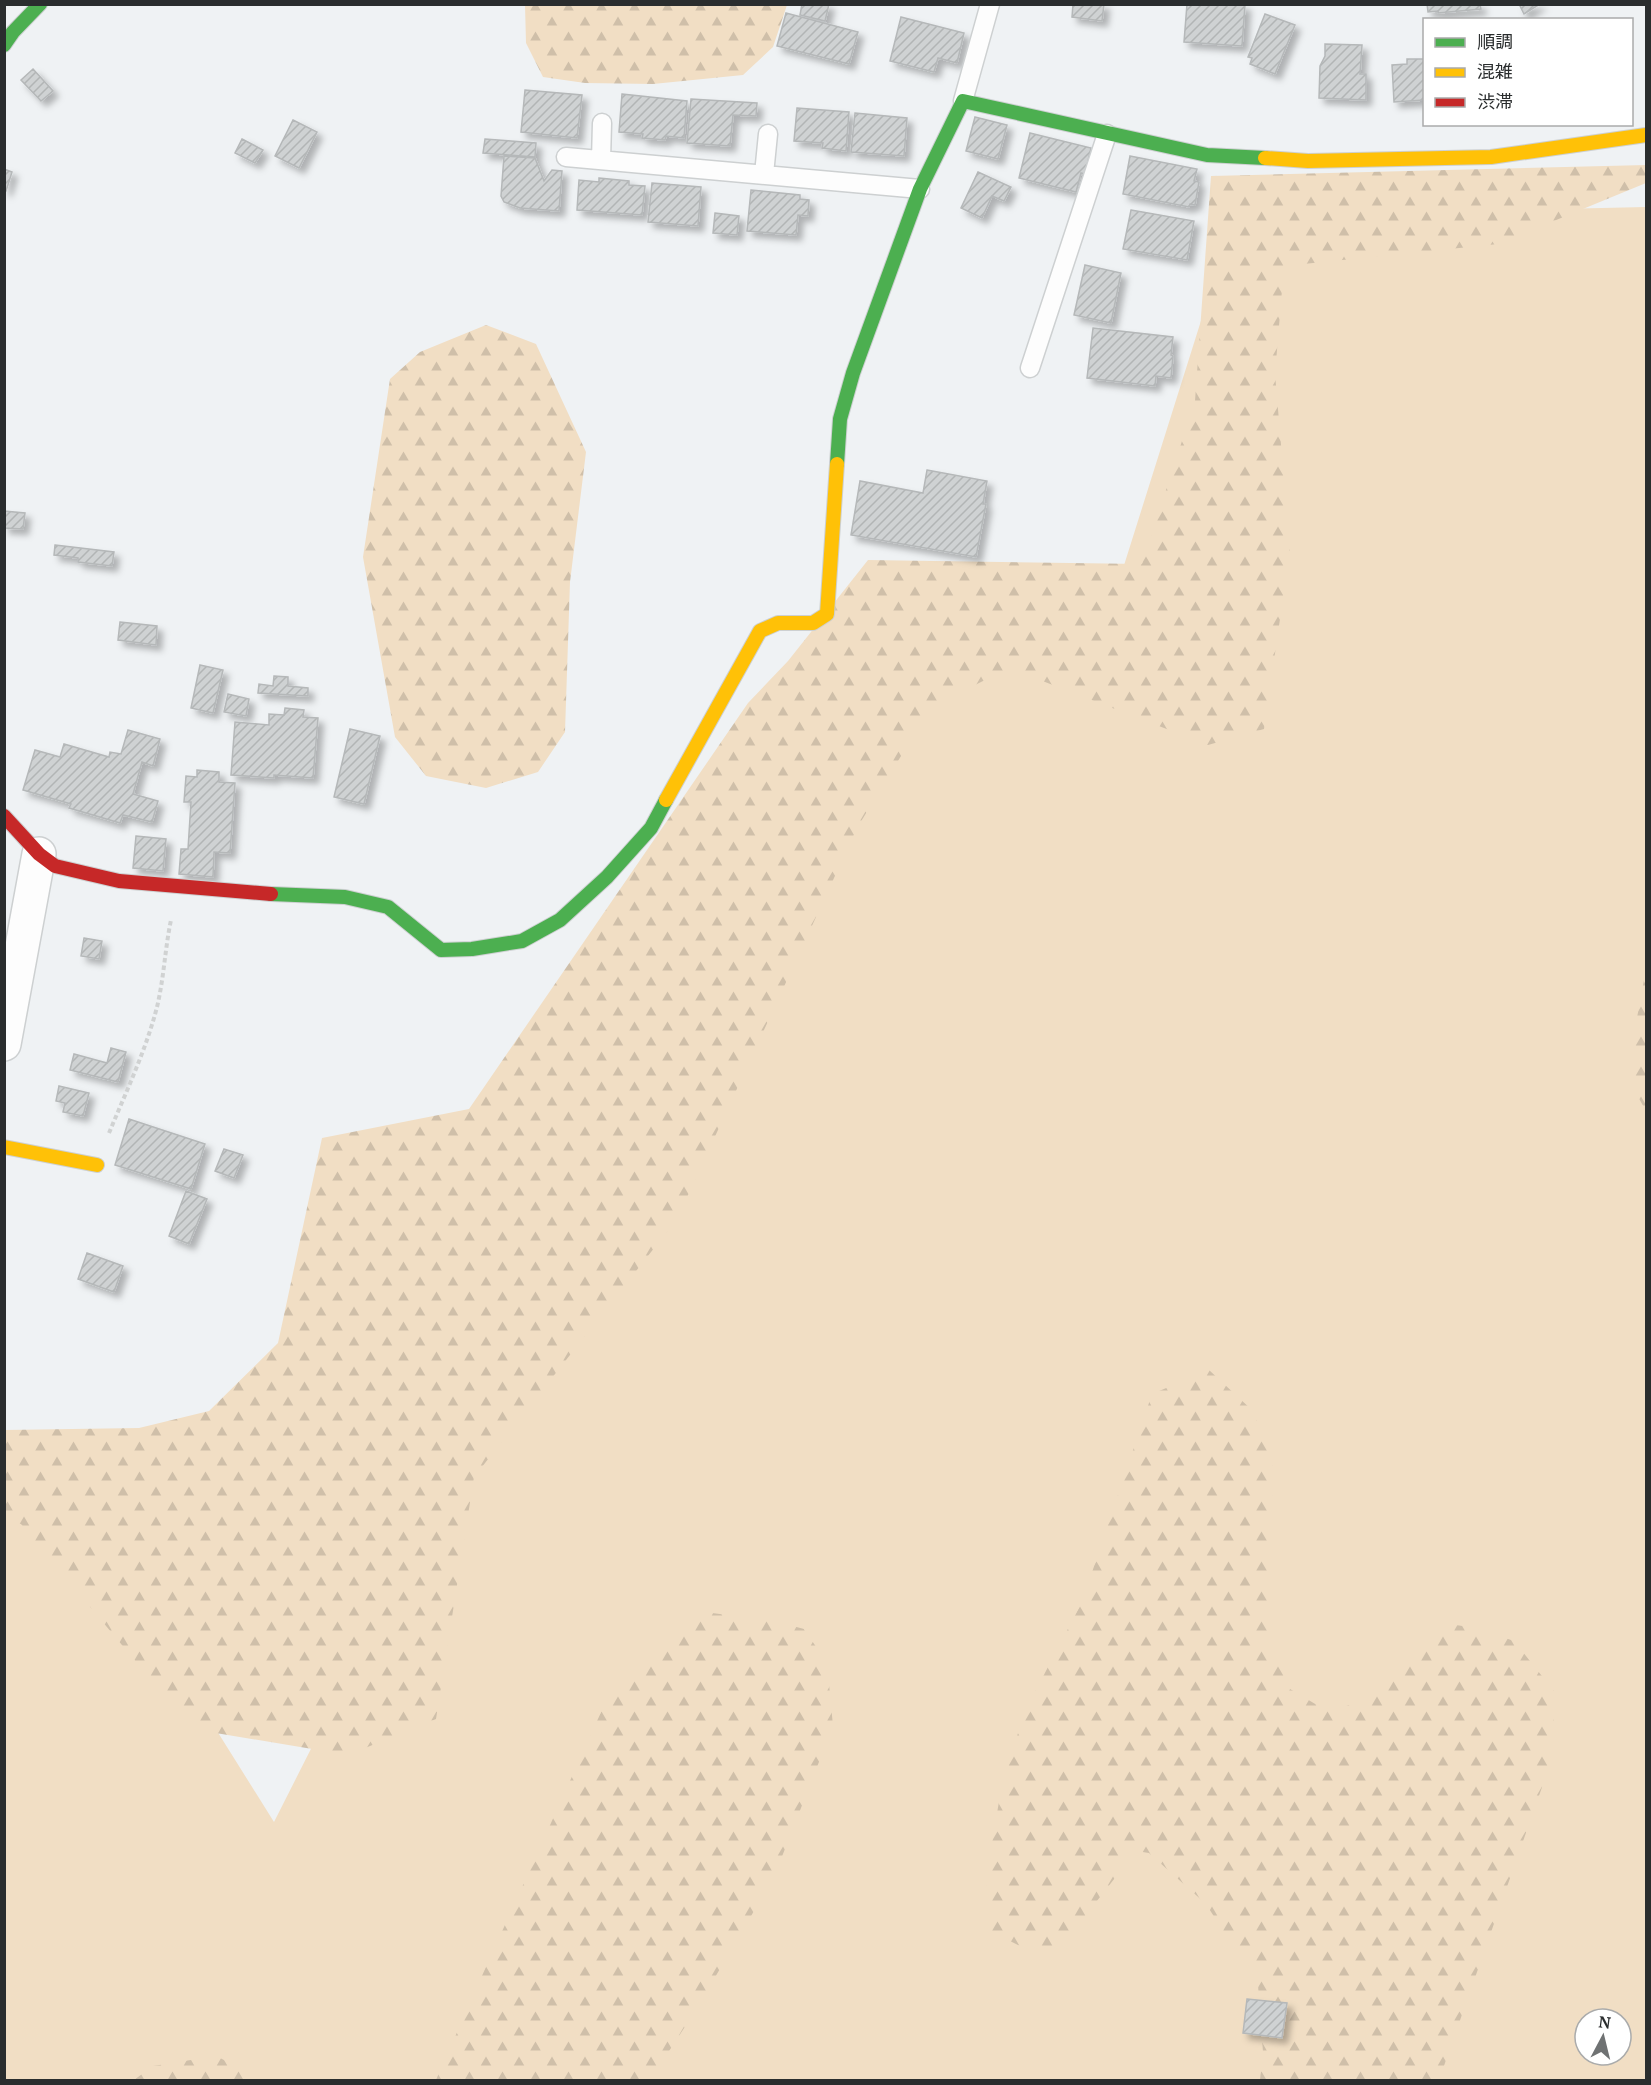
<svg xmlns="http://www.w3.org/2000/svg" width="1651" height="2085" viewBox="0 0 1651 2085" font-family="'PT Serif','Noto Sans JP',serif">
<style>
.green{fill:#f1dec4;fill-rule:evenodd}
.forest{fill:url(#forest-firs)}
.building{fill:url(#building-hatch);stroke:#b5b8b9;stroke-width:1.5;filter:url(#shadow)}
.lines{fill:none;stroke-linecap:round;stroke-linejoin:round}
.lane-casing{stroke:#cdd0d1;stroke-width:21}
.street-casing{stroke:#cdd0d1;stroke-width:36}
.fast-casing{stroke:#cdd0d1;stroke-width:16}
.slow-casing{stroke:#cdd0d1;stroke-width:16}
.jam-casing{stroke:#cdd0d1;stroke-width:16}
.path{stroke:#d0d2d2;stroke-width:4;stroke-dasharray:4.5 3;stroke-linecap:butt}
.lane{stroke:#fdfdfd;stroke-width:18}
.street{stroke:#fdfdfd;stroke-width:33}
.fast{stroke:#4caf50;stroke-width:14}
.slow{stroke:#ffc107;stroke-width:14}
.jam{stroke:#c62828;stroke-width:14}
</style>
<defs>
<pattern id="forest-firs" width="22" height="20" patternUnits="userSpaceOnUse" patternTransform="scale(1.5)"><rect width="22" height="20" fill="#f1dec4"/><path d="M5 1l3.5 6h-7zM16 11l3.5 6h-7z" fill="#cfbfa9"/></pattern>
<pattern id="building-hatch" width="6" height="6" patternUnits="userSpaceOnUse" patternTransform="scale(1.5)"><rect width="6" height="6" fill="#cfd2d3"/><path d="M-1 1l2-2M0 6l6-6M5 7l2-2" fill="none" stroke="#b2b5b5"/></pattern>
<filter id="shadow"><feDropShadow dx="5.5" dy="5.5" stdDeviation="3" flood-color="#0004"/></filter>
</defs>
<rect width="100%" height="100%" fill="#eff2f4"/>
<path class="green" d="M1646 207V2080H5V1484L78 1509 274 1822 503 1369 866 634 1120 578 1234 216ZM1585 2019H1621V2055H1585Z"/>
<path class="forest" d="M525 5V4L787 5 773 47 743 75 653 84 585 83 543 77 526 43Z
M1646 165V183L1498 244 1284 266 1275 374 1290 550 1264 729 1208 745 1009 668 931 707 857 828 677 1219 474 1477 436 1719 348 1755 192 1729 21 1524 5 1520V1430L139 1428 209 1411 278 1343 322 1138 469 1109 748 703 788 661 868 560 1142 564 1195 401 1211 176Z
M486 325 536 344 586 452 570 582 565 732 538 772 486 788 426 776 395 737 363 557 390 379 420 352Z
M1646 969V1111L1632 1086 1634 1034Z
M1209 1370 1253 1411 1273 1466 1269 1642 1290 1689 1327 1711 1373 1699 1426 1640 1449 1624 1476 1628 1514 1641 1557 1695 1547 1773 1439 2080H1260L1263 2052 1258 1985 1206 1904 1149 1853 1136 1851 1057 1952 1022 1947 988 1930 986 1877 1001 1790 1024 1713 1082 1602 1152 1394Z
M712 1613 774 1621 804 1629 827 1663 833 1726 774 1877 694 2013 650 2080H436L481 1978 602 1710 645 1658Z
M216 2056 264 2080H134L153 2066Z"/>
<path class="building" d="M802 4H829L825 21 800 15Z
M1073 4H1104L1102 21 1072 17Z
M1187 4 1245 5 1242 46 1184 42Z
M1427 4H1480L1481 9 1438 13V11L1428 12Z
M1519 4H1540L1524 14Z
M786 13 858 32 849 64 777 46Z
M1265 14 1295 25 1275 74 1250 64 1252 58 1248 57Z
M901 17 964 33 957 63 938 58 934 72 890 61Z
M1325 44 1362 45 1360 74H1366V100L1319 98 1320 66 1325 56Z
M1407 59H1424V100L1394 102 1392 65 1407 64Z
M33 69 53 91 41 101 21 80Z
M525 90 582 95 577 138 521 132Z
M622 94 687 101 684 138 666 136 665 140 642 138 643 134 619 132Z
M691 99 757 103 756 116 733 115 730 146 687 143Z
M797 108 849 112 846 151 822 148 823 143 794 141Z
M855 113 907 118 904 156 851 152Z
M975 117 1007 125 998 159 966 151Z
M293 120 317 132 299 168 275 156Z
M1030 133 1091 148 1085 174 1081 173 1076 192 1019 178Z
M242 139 263 150 255 163 235 153Z
M485 139 536 143 535 157 483 153Z
M504 156 535 158 544 181 552 170 562 171 559 211 520 208 504 202 501 196Z
M1130 156 1197 169 1194 181 1199 182 1195 205 1190 204 1189 207 1123 194Z
M4 169 12 172 6 191 4 190Z
M978 172 1011 187 1004 201 992 196 982 218 961 208Z
M599 178 629 181V185L645 186 642 215 577 210 579 180 599 182Z
M652 183 701 187 698 226 648 222Z
M751 190 800 195V199L809 200 808 216 798 215 796 235 747 231Z
M1131 210 1194 221 1187 260 1123 249Z
M715 213 739 216 737 235 713 233Z
M1085 265 1121 273 1111 323 1074 315Z
M1093 328 1173 337 1171 355 1173 356 1171 378 1156 376 1155 386 1087 378Z
M927 470 987 481 983 504H986L976 557 851 535 860 481 923 493Z
M4 511 25 513 23 529 4 528Z
M55 545 114 552 112 566 78 562V558L54 555Z
M120 622 157 626 156 645 118 640Z
M200 665 223 670 213 713 191 708Z
M274 676 288 677V686L308 688V696L258 693 259 684 273 686Z
M228 694 249 699 246 716 224 712Z
M285 708 304 710 303 717 318 718 313 778 274 775V778L231 775 235 722 269 725V714L284 715Z
M350 729 380 736 364 804 334 797Z
M128 730 160 739 153 766 142 762 133 794 158 801 152 822 123 815 120 823 69 808 71 804 23 790 35 750 60 757 64 744 109 757 110 752 121 754Z
M197 770 219 772V782L235 783 230 853 214 852 213 877 179 874 181 849H188L191 802H184L186 776 197 777Z
M136 836 166 839 163 871 133 868Z
M84 938 102 941 99 959 81 956Z
M111 1048 126 1052 118 1082 70 1070 74 1054 107 1063Z
M59 1086 89 1093 83 1116 63 1112 65 1103 56 1101Z
M129 1119 205 1144 191 1189 115 1165Z
M224 1149 243 1155 234 1178 215 1171Z
M186 1191 207 1199 189 1244 169 1236Z
M87 1253 123 1266 114 1292 78 1279Z
M1247 1999 1287 2003 1282 2038 1243 2033Z"/>
<g class="lines">
<g class="lane-casing">
<path id="lane" d="M963 101 990 4
M566 157 920 189
M601 160 602 123
M764 174 768 134
M1030 368 1107 134"/>
</g>
<g class="street-casing">
<path id="street" d="M4 1044 39 854"/>
</g>
<g class="fast-casing">
<path id="fast" d="M4 45 13 32 40 4
M837 464 840 419 853 373 920 189 963 101 1207 155 1265 158
M271 894 345 897 388 907 441 950 472 949 522 941 560 920 607 877 651 828 666 800"/>
</g>
<g class="slow-casing">
<path id="slow" d="M1265 158 1308 161 1491 157 1646 135
M666 800 760 631 778 623H813L827 614 837 464
M4 1147 97 1165"/>
</g>
<g class="jam-casing">
<path id="jam" d="M4 816 39 854 55 866 119 881 271 894"/>
</g>
<path class="path" d="M109 1133C126 1092 146 1050 157 1007 164 978 165 948 171 920"/>
<use href="#lane" class="lane"/>
<use href="#street" class="street"/>
<use href="#fast" class="fast"/>
<use href="#slow" class="slow"/>
<use href="#jam" class="jam"/>
</g>
<rect width="1651" height="2085" fill="none" stroke="#2a2d2e" stroke-width="12"/>
<rect x="1423" y="18" width="210" height="108" fill="#ffffff" stroke="#aaabab" stroke-width="1.5"/>
<rect x="1435" y="38" width="30" height="9" fill="#4caf50" stroke="#aaabab" stroke-width="1.5"/>
<text x="1477" y="48" font-size="18" fill="#2a2d2e">順調</text>
<rect x="1435" y="68" width="30" height="9" fill="#ffc107" stroke="#aaabab" stroke-width="1.5"/>
<text x="1477" y="78" font-size="18" fill="#2a2d2e">混雑</text>
<rect x="1435" y="98" width="30" height="9" fill="#c62828" stroke="#aaabab" stroke-width="1.5"/>
<text x="1477" y="108" font-size="18" fill="#2a2d2e">渋滞</text>
<g transform="translate(1603 2037) rotate(7)"><circle r="28" fill="#ffffff" stroke="#aaabab" stroke-width="1.5"/>
<path d="M0-4.5L10 22L0 15L-10 22Z" fill="#6f7273"/>
<text y="-9" font-size="16" font-weight="bold" text-anchor="middle" fill="#2a2d2e">N</text>
</g>
</svg>
